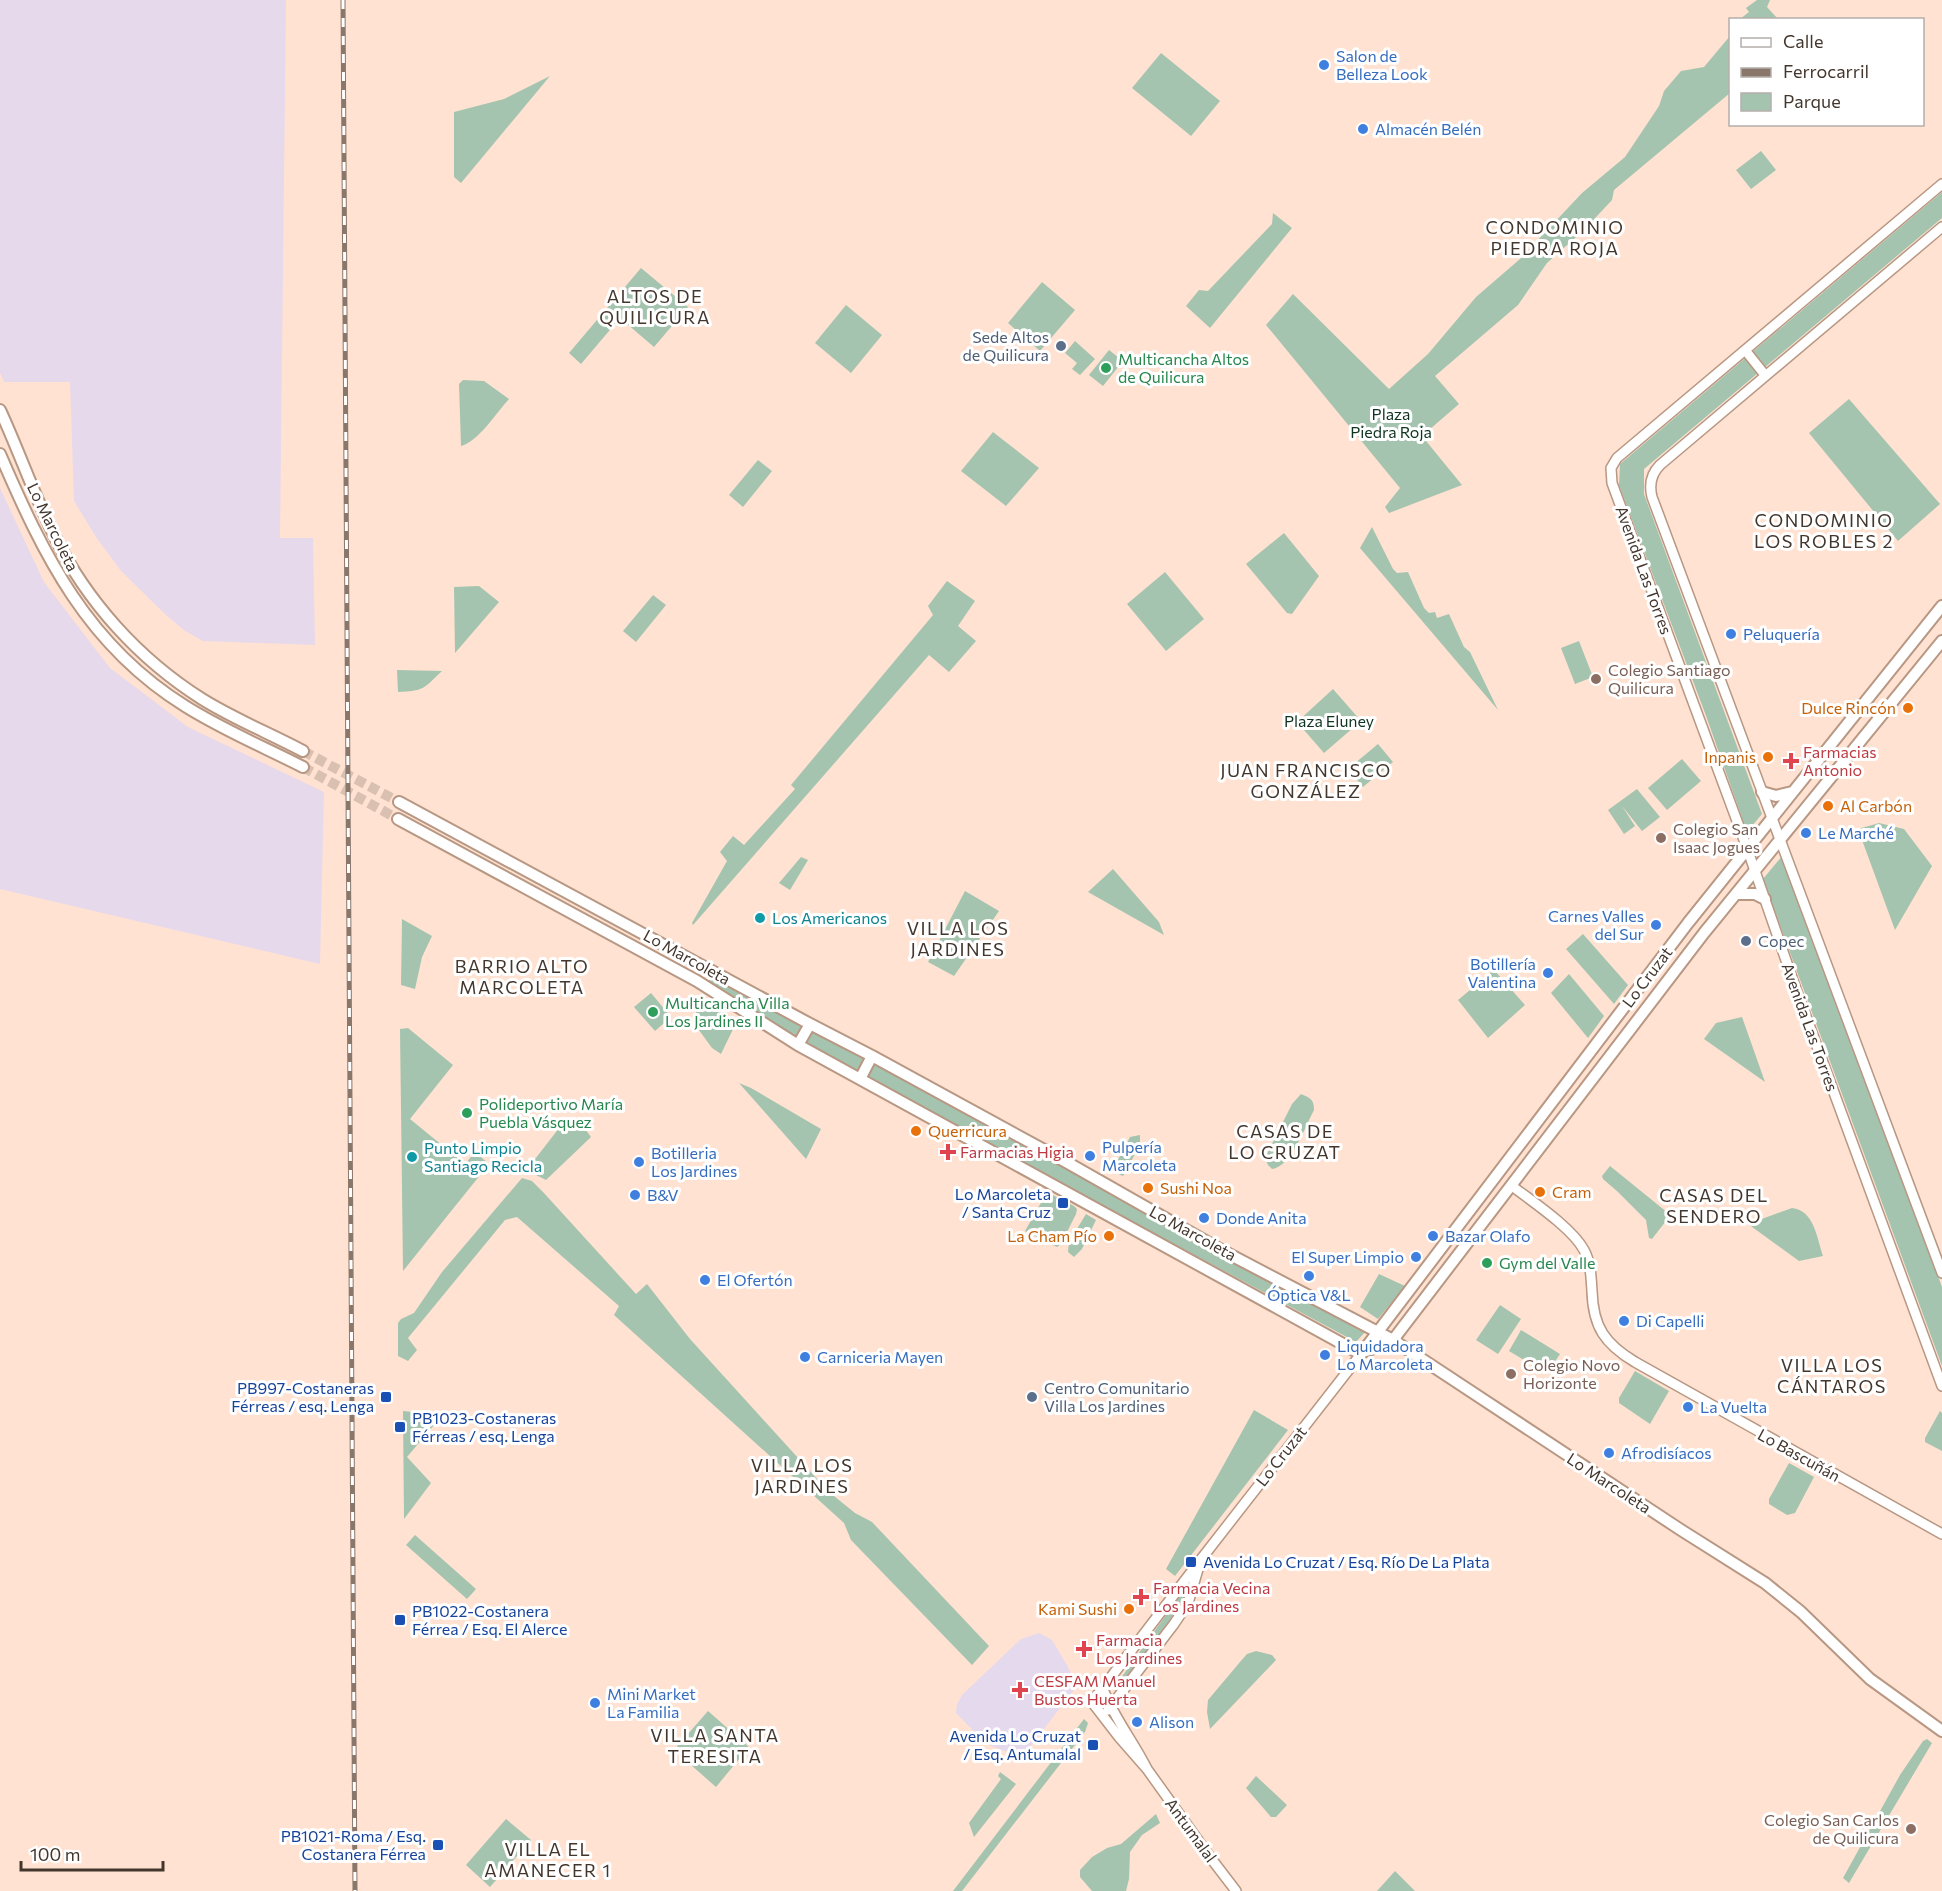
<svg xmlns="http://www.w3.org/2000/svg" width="1942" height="1891" viewBox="0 0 1942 1891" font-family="Commissioner,sans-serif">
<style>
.industrial{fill:#e7d9ec}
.medical{fill:#e5d9ee}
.green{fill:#a4c4af}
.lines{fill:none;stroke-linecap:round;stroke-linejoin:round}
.secondary-tunnel{stroke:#d9c0b0;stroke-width:10;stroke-dasharray:10 5;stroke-linecap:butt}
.tertiary-casing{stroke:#b89783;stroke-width:12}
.secondary-casing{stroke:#b89783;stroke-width:14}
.tertiary{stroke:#fff;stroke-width:9}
.secondary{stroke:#fff;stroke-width:10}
.rail-casing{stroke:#8a776b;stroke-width:5}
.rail{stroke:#fff;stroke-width:3;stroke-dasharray:9;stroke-linecap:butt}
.shop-dot{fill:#3f7fe0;stroke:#fff;stroke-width:2}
.service-dot{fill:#5c6f8a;stroke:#fff;stroke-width:2}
.leisure-dot{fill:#2e9e5b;stroke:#fff;stroke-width:2}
.education-dot{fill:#8d6e63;stroke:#fff;stroke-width:2}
.food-dot{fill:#e8710a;stroke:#fff;stroke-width:2}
.health-dot{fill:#e0444e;stroke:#fff;stroke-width:2}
.culture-dot{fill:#0f9aa8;stroke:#fff;stroke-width:2}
.transit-dot{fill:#1a4fb4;stroke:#fff;stroke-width:2}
.labels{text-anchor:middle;stroke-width:6;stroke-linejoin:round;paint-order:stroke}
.shop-label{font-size:16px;fill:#366cbe;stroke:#fff;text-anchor:start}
.service-label{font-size:16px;fill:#4e5e75;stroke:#fff;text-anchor:start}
.leisure-label{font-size:16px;fill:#27864d;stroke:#fff;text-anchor:start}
.park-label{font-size:16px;fill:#0e331f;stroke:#fff}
.street-label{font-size:16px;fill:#43362d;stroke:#fff}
.education-label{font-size:16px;fill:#785e54;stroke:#fff;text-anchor:start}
.food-label{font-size:16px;fill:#c56008;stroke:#fff;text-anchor:end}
.health-label{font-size:16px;fill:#be3a42;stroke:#fff;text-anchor:start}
.culture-label{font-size:16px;fill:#0d838f;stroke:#fff;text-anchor:start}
.transit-label{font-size:16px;fill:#164399;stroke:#fff;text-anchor:end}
.neighbourhood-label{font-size:18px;letter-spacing:1.5px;fill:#43362d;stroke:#fff}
</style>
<rect width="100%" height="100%" fill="#ffe2d1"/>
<path class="industrial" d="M0 0H286L280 538H313L315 645 203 641 185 631 167 616 121 571 96 537 74 501 70 382H4L0 373Z
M0 488 44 582 110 668 188 727 324 792 320 964 0 889Z"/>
<path class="medical" d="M1039 1633 1052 1640 1068 1667 1077 1686 1024 1755 1002 1750 986 1744 956 1713 957 1704 962 1695 1021 1639Z"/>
<path class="green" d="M1757 0H1770L1767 7 1778 19H1740L1749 12 1746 8Z
M1730 36V93L1614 190 1612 200 1584 230 1547 263 1518 305 1435 376 1459 404 1422 436 1462 485 1389 513 1385 507 1400 488 1266 325 1293 294 1389 389 1428 354 1476 297 1520 259 1582 193 1625 157 1659 106 1664 91 1681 71 1704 67Z
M1161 53 1220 101 1191 136 1132 88Z
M550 76 461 183 454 177V112L504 99Z
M1761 151 1776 170 1751 189 1736 170Z
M1942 192V218L1644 469V494L1762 814 1747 832 1705 713 1619 485 1620 464Z
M1273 213 1292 228 1210 328 1186 306 1199 290 1208 291 1272 224Z
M641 268 688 307 654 347 620 318 581 364 569 353Z
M1042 282 1075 310 1040 351 1008 323Z
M846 305 882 335 851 373 815 343Z
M1075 341 1095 359 1080 375 1072 369 1077 363 1065 353Z
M1109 350 1123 361 1103 386 1089 375Z
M463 380 484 381 509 399C497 412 478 442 461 446L459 384Z
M1849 399 1940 504 1898 541 1809 433Z
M993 432 1039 468 1006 506 961 471Z
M758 460 772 471 743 507 729 495Z
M1372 527 1393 569 1397 573 1408 572 1424 608 1429 613 1435 612 1437 618 1449 614 1464 647 1470 652 1498 710 1360 548Z
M1284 533 1319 576 1292 614 1287 613 1246 564Z
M1165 572 1204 619 1166 651 1127 604Z
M947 581 975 601 958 626 976 641 949 672 929 655 693 925 692 923 727 861 720 852 733 836 744 845 795 789 791 785 933 615 928 606Z
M479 586 499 602 455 653 454 587Z
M653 595 666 605 636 642 623 631Z
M1579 641 1593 677 1575 684 1561 648Z
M397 670 442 671C423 689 424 691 398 692Z
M1333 689 1361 721 1324 753 1297 722Z
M1378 744 1393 762 1363 787 1348 769Z
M1682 759 1701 781 1667 810 1648 788Z
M1637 789 1660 817 1642 831 1622 806 1635 826 1624 834 1608 810Z
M1879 823 1904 829 1932 866 1895 930 1858 829Z
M1783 855 1942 1287V1366L1763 879Z
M801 857 808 860 790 890 779 883Z
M1113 869 1159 922 1164 935 1088 892Z
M965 891 999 911 954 976 928 962Z
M402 919 432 936 422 957 415 989 401 985Z
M1583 934 1628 985 1614 1004 1566 949Z
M1494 970 1525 1005 1488 1038 1458 1000Z
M711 973 1365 1332 1356 1342 1035 1169 707 987Z
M1569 974 1604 1016 1588 1038 1551 993Z
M651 993 671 1017 655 1031 634 1007Z
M705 1003 737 1021 721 1054 712 1048 696 1026V1005Z
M1742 1017 1765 1082 1704 1039 1716 1023Z
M408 1028 453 1065 410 1119 465 1164 475 1152 489 1164 403 1271 400 1029Z
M739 1083 751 1088 821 1129 806 1159Z
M1301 1094C1311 1098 1314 1100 1314 1110 1305 1127 1291 1167 1272 1169L1268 1165 1265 1158 1292 1104Z
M570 1120 580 1122 591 1137 546 1180 536 1175 525 1172 563 1123Z
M1140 1135V1145L1123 1176 1112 1171 1130 1137Z
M1610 1166 1668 1213 1669 1217 1652 1239 1649 1238 1646 1220 1618 1192 1603 1179 1602 1176Z
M522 1178 532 1181 543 1192 636 1294 647 1284 690 1339 829 1492 855 1513 872 1522 989 1646 972 1665 851 1540 844 1523 614 1315 619 1306 517 1217 505 1220 408 1338 417 1350 408 1361 398 1356V1323L401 1319 414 1313 442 1272Z
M1047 1192 1074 1206 1077 1209 1076 1214 1061 1244 1057 1247 1025 1231Z
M1792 1208C1814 1210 1817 1238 1823 1256L1799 1261 1748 1224Z
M1086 1214 1096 1220 1082 1249 1074 1257 1068 1252 1069 1242Z
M1379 1274 1405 1286 1378 1319 1360 1307Z
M1500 1305 1521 1319 1498 1354 1476 1340Z
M1521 1330 1560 1354 1547 1374 1509 1351Z
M1635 1371 1669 1391 1650 1424 1619 1403V1398Z
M1254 1410 1288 1430 1175 1576 1166 1569Z
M403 1411 422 1413 435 1424 407 1457 431 1483 404 1519Z
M1940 1411 1942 1413V1451L1925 1442V1438Z
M1789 1463 1814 1477 1795 1513 1787 1515 1769 1504V1499Z
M415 1535 476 1589 467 1599 406 1545Z
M1195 1580 1168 1623 1116 1691 1113 1689 1189 1583Z
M1256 1651 1272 1655 1276 1660 1210 1729 1207 1712 1208 1700 1240 1662 1247 1654Z
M708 1711 749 1747 716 1787 674 1750Z
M1084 1719 1088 1723 1085 1732 962 1891H953Z
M1927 1739 1932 1743 1849 1883 1843 1878 1900 1775 1923 1741Z
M1000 1772 1016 1784 974 1837 969 1823 1001 1779 998 1776Z
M1256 1776 1287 1805 1276 1817H1271L1246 1788Z
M1156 1814 1160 1823 1142 1835 1130 1852 1129 1879 1126 1891H1092L1080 1877V1870L1092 1857 1107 1848 1121 1844Z
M506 1819 531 1840 490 1887 466 1865Z
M1395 1871 1415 1891H1377Z"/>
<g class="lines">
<path class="secondary-tunnel" d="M303 751 399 802
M303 767 398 819"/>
<g class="tertiary-casing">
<path id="tertiary" d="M1942 184 1617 458 1611 468 1612 483 1747 848 1797 992 1942 1386
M1942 227 1660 465C1651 474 1649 485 1652 497L1942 1273
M1745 350 1765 375
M1512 1186C1533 1202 1572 1228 1584 1250 1591 1263 1591 1277 1592 1291 1593 1327 1605 1344 1635 1362L1942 1534
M1103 1689C1114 1718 1133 1741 1147 1769L1210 1857 1236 1891
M1108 1710 1174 1624 1188 1603 1199 1566
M1147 1769 1119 1737 1092 1702 1202 1558 1361 1354"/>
</g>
<g class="secondary-casing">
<path id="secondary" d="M0 410C19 451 34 495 54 535 87 602 139 659 202 699 234 719 269 733 303 751
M0 454C44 556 87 645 185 706 223 730 264 747 303 767
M1762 792 1776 796 1792 792
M399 802 810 1024 872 1056 1068 1163 1225 1252 1393 1340 1681 1530 1765 1583 1801 1612 1870 1679 1942 1731
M398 819 697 981 798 1045 1361 1354
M1736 894H1755L1765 899
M798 1045 810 1024
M860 1079 872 1056
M1366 1351 1393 1340 1704 933 1942 641
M1361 1354 1688 923 1942 606"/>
</g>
<use href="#tertiary" class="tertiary"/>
<use href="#secondary" class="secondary"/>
<g class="rail-casing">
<path id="rail" d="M343 0 355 1891"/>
</g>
<use href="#rail" class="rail"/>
</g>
<g class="shop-dot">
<circle cx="1324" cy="65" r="6"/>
<circle cx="1363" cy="129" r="6"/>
<circle cx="1731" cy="634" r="6"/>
<circle cx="1806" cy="833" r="6"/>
<circle cx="1656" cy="925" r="6"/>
<circle cx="1548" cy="973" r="6"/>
<circle cx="1090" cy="1156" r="6"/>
<circle cx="639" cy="1162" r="6"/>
<circle cx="635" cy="1195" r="6"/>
<circle cx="1204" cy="1218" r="6"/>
<circle cx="1433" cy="1236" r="6"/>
<circle cx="1416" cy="1257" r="6"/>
<circle cx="1309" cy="1276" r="6"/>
<circle cx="705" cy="1280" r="6"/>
<circle cx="1624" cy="1321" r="6"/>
<circle cx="1325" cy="1355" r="6"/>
<circle cx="805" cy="1357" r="6"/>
<circle cx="1688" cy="1407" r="6"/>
<circle cx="1609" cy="1453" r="6"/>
<circle cx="595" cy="1703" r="6"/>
<circle cx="1137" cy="1722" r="6"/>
</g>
<g class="service-dot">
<circle cx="1061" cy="346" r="6"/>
<circle cx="1746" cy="941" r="6"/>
<circle cx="1032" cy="1397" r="6"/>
</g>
<g class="leisure-dot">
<circle cx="1106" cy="368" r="6"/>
<circle cx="653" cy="1012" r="6"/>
<circle cx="467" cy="1113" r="6"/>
<circle cx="1487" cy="1263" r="6"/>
</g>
<g class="education-dot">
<circle cx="1596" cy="679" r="6"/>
<circle cx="1661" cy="838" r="6"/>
<circle cx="1511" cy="1374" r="6"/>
<circle cx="1911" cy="1829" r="6"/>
</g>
<g class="food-dot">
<circle cx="1908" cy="708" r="6"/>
<circle cx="1768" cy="757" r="6"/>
<circle cx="1828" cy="806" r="6"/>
<circle cx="916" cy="1131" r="6"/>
<circle cx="1148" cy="1188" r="6"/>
<circle cx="1540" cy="1192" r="6"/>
<circle cx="1109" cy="1236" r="6"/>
<circle cx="1129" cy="1609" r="6"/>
</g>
<g class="health-dot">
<path d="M1788 752h6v6h6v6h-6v6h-6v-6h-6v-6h6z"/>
<path d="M945 1143h6v6h6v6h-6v6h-6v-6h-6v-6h6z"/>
<path d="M1138 1588h6v6h6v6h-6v6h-6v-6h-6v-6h6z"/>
<path d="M1081 1640h6v6h6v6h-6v6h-6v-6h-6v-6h6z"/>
<path d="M1017 1681h6v6h6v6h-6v6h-6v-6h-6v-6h6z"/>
</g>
<g class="culture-dot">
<circle cx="760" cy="918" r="6"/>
<circle cx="412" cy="1157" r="6"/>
</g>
<g class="transit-dot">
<rect x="1057" y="1197" width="12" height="12" rx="3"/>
<rect x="380" y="1391" width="12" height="12" rx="3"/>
<rect x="394" y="1421" width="12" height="12" rx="3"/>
<rect x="1185" y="1556" width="12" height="12" rx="3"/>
<rect x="394" y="1614" width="12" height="12" rx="3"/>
<rect x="1087" y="1739" width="12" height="12" rx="3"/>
<rect x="432" y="1839" width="12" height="12" rx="3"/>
</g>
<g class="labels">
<g class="shop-label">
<text x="1336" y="62">Salon de<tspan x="1336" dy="18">Belleza Look</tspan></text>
<text x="1375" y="135">Almacén Belén</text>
<text x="1743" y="640">Peluquería</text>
<text x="1818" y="839">Le Marché</text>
<text x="1644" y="922" text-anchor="end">Carnes Valles<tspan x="1644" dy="18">del Sur</tspan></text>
<text x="1536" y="970" text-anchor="end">Botillería<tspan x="1536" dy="18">Valentina</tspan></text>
<text x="1102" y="1153">Pulpería<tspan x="1102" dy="18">Marcoleta</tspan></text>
<text x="651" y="1159">Botilleria<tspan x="651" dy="18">Los Jardines</tspan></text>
<text x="647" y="1201">B&amp;V</text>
<text x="1216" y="1224">Donde Anita</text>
<text x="1445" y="1242">Bazar Olafo</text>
<text x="1404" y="1263" text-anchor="end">El Super Limpio</text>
<text x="717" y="1286">El Ofertón</text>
<text x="1309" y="1301" text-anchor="middle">Óptica V&amp;L</text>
<text x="1636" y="1327">Di Capelli</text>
<text x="1337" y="1352">Liquidadora<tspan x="1337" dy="18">Lo Marcoleta</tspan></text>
<text x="817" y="1363">Carniceria Mayen</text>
<text x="1700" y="1413">La Vuelta</text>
<text x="1621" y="1459">Afrodisíacos</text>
<text x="607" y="1700">Mini Market<tspan x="607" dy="18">La Familia</tspan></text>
<text x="1149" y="1728">Alison</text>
</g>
<g class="service-label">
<text x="1049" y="343" text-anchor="end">Sede Altos<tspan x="1049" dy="18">de Quilicura</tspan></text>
<text x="1758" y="947">Copec</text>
<text x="1044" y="1394">Centro Comunitario<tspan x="1044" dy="18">Villa Los Jardines</tspan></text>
</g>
<g class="leisure-label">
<text x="1118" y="365">Multicancha Altos<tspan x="1118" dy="18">de Quilicura</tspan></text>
<text x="665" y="1009">Multicancha Villa<tspan x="665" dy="18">Los Jardines II</tspan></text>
<text x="479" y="1110">Polideportivo María<tspan x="479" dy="18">Puebla Vásquez</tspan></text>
<text x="1499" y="1269">Gym del Valle</text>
</g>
<g class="park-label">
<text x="1391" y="420">Plaza<tspan x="1391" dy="18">Piedra Roja</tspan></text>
<text x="1329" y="727">Plaza Eluney</text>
</g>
<g class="street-label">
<text transform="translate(53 527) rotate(64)" y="6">Lo Marcoleta</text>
<text transform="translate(1644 570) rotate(70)" y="6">Avenida Las Torres</text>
<text transform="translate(687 957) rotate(29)" y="6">Lo Marcoleta</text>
<text transform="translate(1647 977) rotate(-53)" y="6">Lo Cruzat</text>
<text transform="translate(1810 1027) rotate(70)" y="6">Avenida Las Torres</text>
<text transform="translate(1193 1233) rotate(29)" y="6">Lo Marcoleta</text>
<text transform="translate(1799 1455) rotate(29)" y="6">Lo Bascuñán</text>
<text transform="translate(1281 1456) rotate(-52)" y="6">Lo Cruzat</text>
<text transform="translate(1609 1483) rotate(33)" y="6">Lo Marcoleta</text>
<text transform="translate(1191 1830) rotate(54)" y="6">Antumalal</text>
</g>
<g class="education-label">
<text x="1608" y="676">Colegio Santiago<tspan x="1608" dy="18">Quilicura</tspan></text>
<text x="1673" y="835">Colegio San<tspan x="1673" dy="18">Isaac Jogues</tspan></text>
<text x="1523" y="1371">Colegio Novo<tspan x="1523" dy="18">Horizonte</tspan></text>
<text x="1899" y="1826" text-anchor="end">Colegio San Carlos<tspan x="1899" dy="18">de Quilicura</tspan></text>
</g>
<g class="food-label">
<text x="1896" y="714">Dulce Rincón</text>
<text x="1756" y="763">Inpanis</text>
<text x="1840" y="812" text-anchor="start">Al Carbón</text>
<text x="928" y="1137" text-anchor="start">Querricura</text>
<text x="1160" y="1194" text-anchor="start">Sushi Noa</text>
<text x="1552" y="1198" text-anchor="start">Cram</text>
<text x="1097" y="1242">La Cham Pío</text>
<text x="1117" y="1615">Kami Sushi</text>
</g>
<g class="health-label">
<text x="1803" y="758">Farmacias<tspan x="1803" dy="18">Antonio</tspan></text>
<text x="960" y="1158">Farmacias Higia</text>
<text x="1153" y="1594">Farmacia Vecina<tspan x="1153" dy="18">Los Jardines</tspan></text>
<text x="1096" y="1646">Farmacia<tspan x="1096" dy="18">Los Jardines</tspan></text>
<text x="1034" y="1687">CESFAM Manuel<tspan x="1034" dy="18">Bustos Huerta</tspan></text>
</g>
<g class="culture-label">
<text x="772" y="924">Los Americanos</text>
<text x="424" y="1154">Punto Limpio<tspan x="424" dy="18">Santiago Recicla</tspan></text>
</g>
<g class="transit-label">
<text x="1051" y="1200">Lo Marcoleta<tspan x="1051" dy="18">/ Santa Cruz</tspan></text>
<text x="374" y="1394">PB997-Costaneras<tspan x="374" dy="18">Férreas / esq. Lenga</tspan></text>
<text x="412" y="1424" text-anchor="start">PB1023-Costaneras<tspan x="412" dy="18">Férreas / esq. Lenga</tspan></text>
<text x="1203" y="1568" text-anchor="start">Avenida Lo Cruzat / Esq. Río De La Plata</text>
<text x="412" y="1617" text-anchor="start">PB1022-Costanera<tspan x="412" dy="18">Férrea / Esq. El Alerce</tspan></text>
<text x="1081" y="1742">Avenida Lo Cruzat<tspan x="1081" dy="18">/ Esq. Antumalal</tspan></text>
<text x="426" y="1842">PB1021-Roma / Esq.<tspan x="426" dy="18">Costanera Férrea</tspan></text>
</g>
<g class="neighbourhood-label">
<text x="1555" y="234">CONDOMINIO<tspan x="1555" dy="21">PIEDRA ROJA</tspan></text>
<text x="655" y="303">ALTOS DE<tspan x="655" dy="21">QUILICURA</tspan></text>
<text x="1824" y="527">CONDOMINIO<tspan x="1824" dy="21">LOS ROBLES 2</tspan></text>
<text x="1306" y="777">JUAN FRANCISCO<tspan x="1306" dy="21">GONZÁLEZ</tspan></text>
<text x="958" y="935">VILLA LOS<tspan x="958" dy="21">JARDINES</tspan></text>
<text x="522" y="973">BARRIO ALTO<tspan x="522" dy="21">MARCOLETA</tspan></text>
<text x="1285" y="1138">CASAS DE<tspan x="1285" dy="21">LO CRUZAT</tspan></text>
<text x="1714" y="1202">CASAS DEL<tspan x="1714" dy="21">SENDERO</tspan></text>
<text x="1832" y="1372">VILLA LOS<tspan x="1832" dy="21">CÁNTAROS</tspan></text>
<text x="802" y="1472">VILLA LOS<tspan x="802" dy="21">JARDINES</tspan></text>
<text x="715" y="1742">VILLA SANTA<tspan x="715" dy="21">TERESITA</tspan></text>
<text x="548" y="1856">VILLA EL<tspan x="548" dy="21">AMANECER 1</tspan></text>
</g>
</g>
<rect x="1729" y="18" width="195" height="108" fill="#ffffff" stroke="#b4afab" stroke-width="1.5"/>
<rect x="1741" y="38" width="30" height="9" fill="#ffffff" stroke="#b4afab" stroke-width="1.5"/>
<text x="1783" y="48" font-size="18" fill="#43362d">Calle</text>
<rect x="1741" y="68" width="30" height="9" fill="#8a776b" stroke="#b4afab" stroke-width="1.5"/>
<text x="1783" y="78" font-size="18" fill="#43362d">Ferrocarril</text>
<rect x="1741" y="93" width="30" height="18" fill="#a4c4af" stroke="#b4afab" stroke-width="1.5"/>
<text x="1783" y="108" font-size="18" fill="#43362d">Parque</text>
<path d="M21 1861v9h142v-9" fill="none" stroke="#43362d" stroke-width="3"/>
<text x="30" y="1861" font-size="18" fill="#43362d" stroke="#ffffff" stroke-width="4.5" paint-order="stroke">100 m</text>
</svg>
